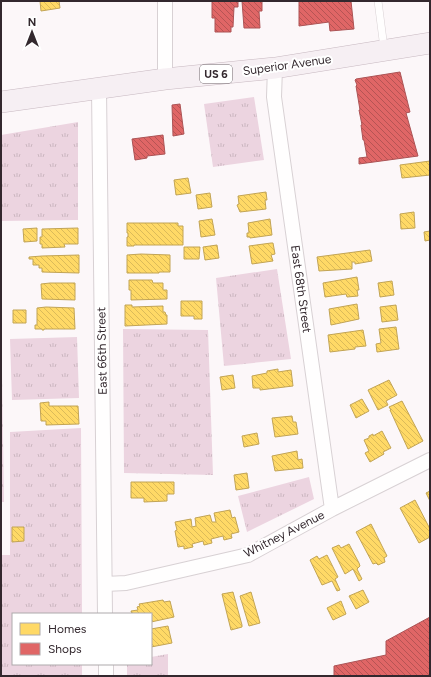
<svg xmlns="http://www.w3.org/2000/svg" width="431" height="677" viewBox="0 0 431 677" font-family="Figtree,sans-serif">
<style>
.grass{fill:url(#grass-tufts)}
.homes{fill:url(#homes-back-hatch);stroke:#c2a455}
.shops{fill:url(#shops-back-hatch);stroke:#ac5355}
.lines{fill:none;stroke-linecap:round;stroke-linejoin:round}
.service-casing{stroke:#d8d1d4;stroke-width:8}
.minor-casing{stroke:#d8d1d4;stroke-width:16}
.primary-casing{stroke:#c7b8c0;stroke-width:22}
.service{stroke:#fffefe;stroke-width:7}
.minor{stroke:#fffefe;stroke-width:14}
.primary{stroke:#f6eff3;stroke-width:21}
.labels{text-anchor:middle;stroke-width:4;stroke-linejoin:round;paint-order:stroke}
.shield{fill:#fff;stroke:#70686d;stroke-width:1}
.shield-label{font-size:11px;font-weight:bold;fill:#33282e}
.street-label{font-size:12px;fill:#33282e;stroke:#fff}
</style>
<defs>
<pattern id="grass-tufts" width="24" height="20" patternUnits="userSpaceOnUse"><rect width="24" height="20" fill="#ecd4e0"/><path d="M3 7l-1-3M5 7V3M7 7l1-3M15 17l-1-3M17 17v-4M19 17l1-3" fill="none" stroke="#cbb6c0"/></pattern>
<pattern id="homes-back-hatch" width="6" height="6" patternUnits="userSpaceOnUse"><rect width="6" height="6" fill="#ffd966"/><path d="M-1 5l2 2M0 0l6 6M5-1l2 2" fill="none" stroke="#dbba59"/></pattern>
<pattern id="shops-back-hatch" width="6" height="6" patternUnits="userSpaceOnUse"><rect width="6" height="6" fill="#e06666"/><path d="M-1 5l2 2M0 0l6 6M5-1l2 2" fill="none" stroke="#b65454"/></pattern>
</defs>
<rect width="100%" height="100%" fill="#fcf7f9"/>
<path class="grass" d="M254 97 264 160 213 167 204 104Z
M78 122V220L1 221V135Z
M277 269 291 359 224 366 216 278Z
M123 329 208 330 213 475 124 473Z
M77 337 79 398 12 400 10 339Z
M1 371H2L4 502H1Z
M81 428 82 614H13V664H82V676H1V555H10V432Z
M309 477 314 499 247 532 238 496Z
M168 654V676H127V664H151V657Z"/>
<path class="homes" d="M40 1H59L60 8 41 11Z
M430 161V175L402 178 400 165Z
M188 178 191 193 176 195 174 180Z
M266 192 267 200H265L266 209 240 212 237 205 239 204 238 196Z
M210 193 212 207 198 209 196 195Z
M414 212 415 228 401 229 400 214Z
M212 219 215 235 201 237 199 221Z
M270 219 272 235 250 238V237H247V233H249L248 223Z
M127 223H178V226H183V245H134V246H127V237H128V233H127Z
M37 228V241L24 242 23 229Z
M78 228V244H64L65 247 42 248V244H40V237H42V229Z
M430 231V240L425 241 424 232Z
M271 243H273L275 254 271 255 273 261 252 264 249 246Z
M217 245 219 258 205 260 203 247Z
M184 247H200L199 259H184Z
M370 250 372 261 355 264V262H352V269L319 271 317 257Z
M141 254 170 255V272H159V273H127V255Z
M79 255V273L42 272V268H39V265H33V259H29V257L42 256Z
M357 277 359 290H357L358 296 347 297 346 294 325 297 323 283Z
M129 280H152L153 283H163V290H167V299L131 300V290H129Z
M392 281 394 295 380 297 378 283Z
M50 283H75V300L42 299 41 284Z
M181 301H202V319H194V316H181Z
M357 304 359 319 331 325 329 309Z
M125 305H132V307L163 306V312H165L166 315H167V324L125 326Z
M396 305 398 320 382 322 380 307Z
M46 307 74 308 75 329H44V330H42V329H35V325H37V308Z
M13 310H26V323H13Z
M396 327 399 349 377 352 376 344 381 343 379 329Z
M363 330 366 346 355 347V349L330 352 328 335Z
M278 369V372L291 370 293 386 260 390V388H253L252 376 267 373V371Z
M233 375 235 388 222 390 220 377Z
M389 380 397 395 386 401 388 405 378 410 368 390Z
M362 399 369 411 356 418 350 405Z
M402 401 423 441 408 449 390 410H391L389 407Z
M49 402V406H78L79 424 46 425V421H41L40 403Z
M292 416 293 422H296L298 434 275 437 272 418Z
M382 431 391 448 383 452 384 454 370 462 365 453 369 451 364 440 369 438V436L373 434V436Z
M257 433 259 444 244 447 242 436Z
M297 451 298 460 302 459 303 468 275 471 272 456Z
M247 473 249 488 236 490 234 475Z
M131 482H174V494H167V501L144 502V498H131Z
M430 491V501L426 493Z
M415 500 430 529V537L419 543 400 508Z
M230 510 232 518 235 517 239 532 231 534 232 538 224 540 223 536 211 539 212 543 204 545 203 541 192 544 193 547 184 549V546L178 547 175 531 177 530 175 522 191 519 192 527 196 526 195 518 210 515 212 522H216L214 513Z
M371 524 387 556 384 558 385 562 378 565 376 563 373 564 356 532Z
M12 527H24V541L12 542Z
M349 544 359 563 360 566 357 569 362 579 359 581 353 569 345 574 332 548 339 545 341 548Z
M327 555 338 577 335 579 340 590 337 591 332 581 322 585 310 560 317 556 319 559Z
M363 590 369 602 356 609 349 596Z
M233 592 242 625V627L231 630 222 594Z
M251 592 260 623 249 626 240 596Z
M163 600 164 602 170 601 174 617 151 622V614H132L131 611 138 610 137 607 140 606 139 604Z
M341 601 346 614 333 620 327 608Z
M168 626 172 643 151 647V629Z"/>
<path class="shops" d="M212 1H238V7H234L233 27H231V32H215V18H212Z
M242 1H262V11H259L260 28H244Z
M299 1H351L354 29 330 31 329 22 299 26Z
M400 72 410 112 406 113 418 156 359 164V158L367 157 364 140H363L361 125H362L359 110H360L356 86 357 85 355 80 356 79Z
M180 104 184 134 173 136 172 105Z
M163 135 165 154 147 156V158L135 160 132 139Z
M430 617V676H334V666L386 655V641Z"/>
<g class="lines">
<g class="service-casing">
<path id="service" d="M378 1 384 48"/>
</g>
<g class="minor-casing">
<path id="minor" d="M165 1V79
M275 68 274 97 332 509
M99 89 105 614
M105 584 126 583 248 555 332 509 430 460
M106 664V676"/>
</g>
<g class="primary-casing">
<path id="primary" d="M1 102 165 79 275 68 430 43"/>
</g>
<use href="#service" class="service"/>
<use href="#minor" class="minor"/>
<use href="#primary" class="primary"/>
</g>
<g class="labels">
<rect class="shield" x="200" y="65" width="32" height="18" rx="3"/>
<g class="shield-label">
<text x="216" y="78">US 6</text>
</g>
<g class="street-label">
<text transform="translate(287 65) rotate(-8)" y="4">Superior Avenue</text>
<text transform="translate(301 289) rotate(82)" y="4">East 68th Street</text>
<text transform="translate(102 351) rotate(-91)" y="4">East 66th Street</text>
<text transform="translate(284 534) rotate(-27)" y="4">Whitney Avenue</text>
</g>
</g>
<rect width="431" height="677" fill="none" stroke="#33282e" stroke-width="4"/>
<rect x="12" y="613" width="140" height="52" fill="#ffffff" stroke="#ada9ab"/>
<rect x="20" y="623" width="20" height="12" fill="#ffd966" stroke="#ada9ab"/>
<text x="48" y="633" font-size="12" fill="#33282e">Homes</text>
<rect x="20" y="643" width="20" height="12" fill="#e06666" stroke="#ada9ab"/>
<text x="48" y="653" font-size="12" fill="#33282e">Shops</text>
<g transform="translate(32 32)" stroke="#ffffff" stroke-width="3" paint-order="stroke">
<path d="M0-3L7 15L0 10L-7 15Z" fill="#33282e"/>
<text y="-6" font-size="11" font-weight="bold" text-anchor="middle" fill="#33282e">N</text>
</g>
</svg>
